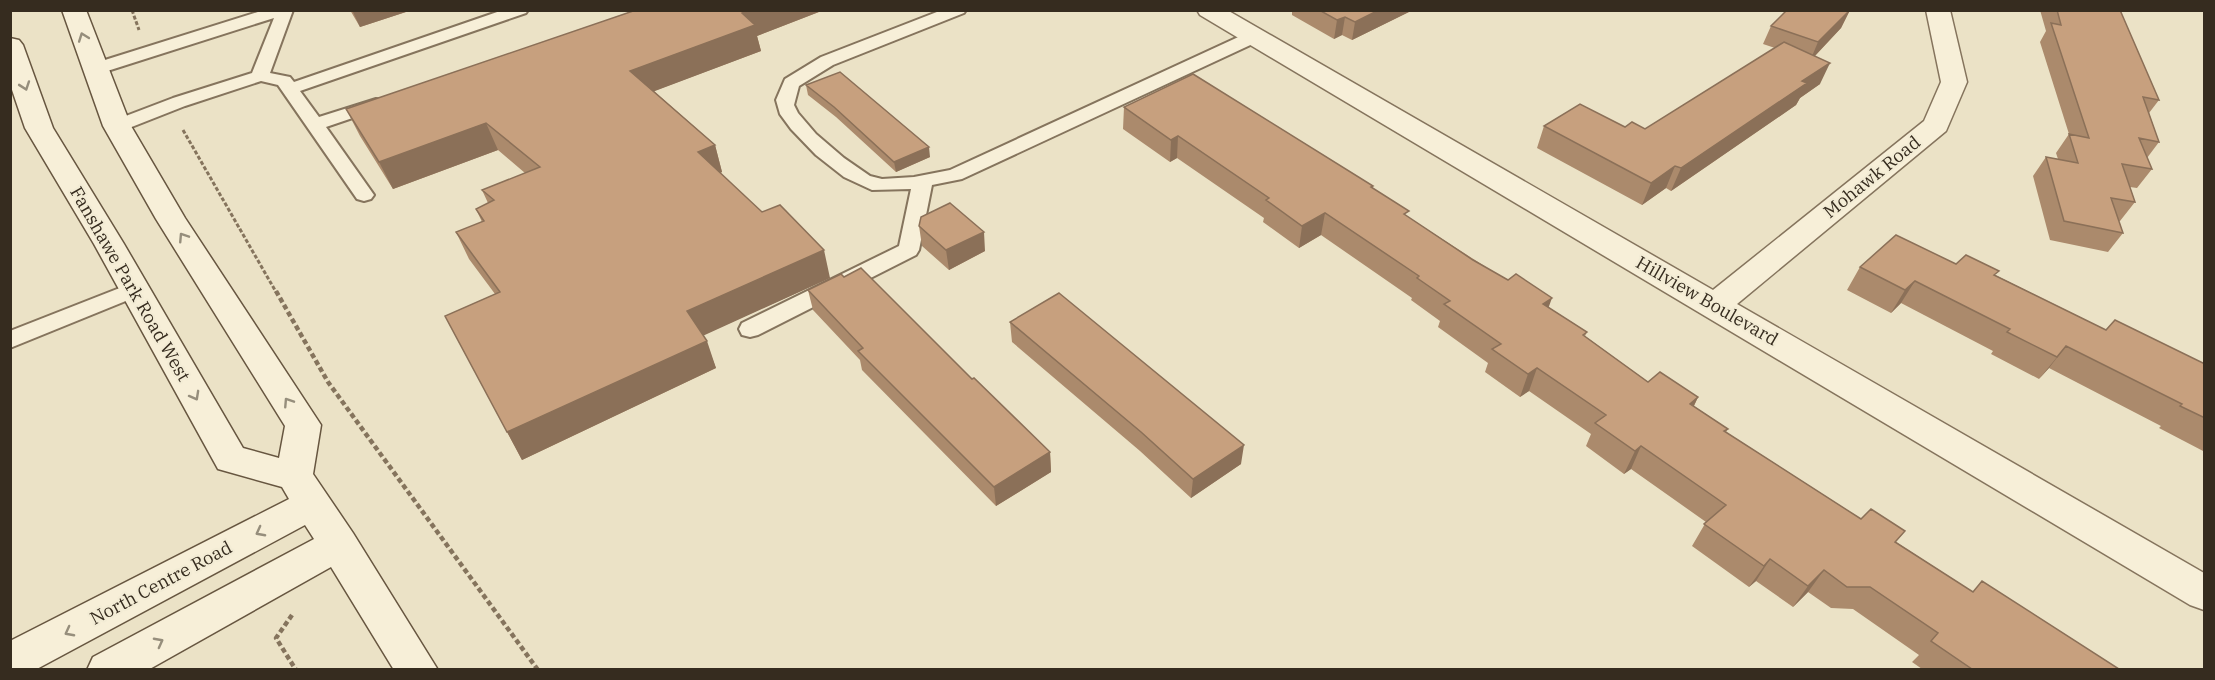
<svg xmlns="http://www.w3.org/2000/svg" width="2215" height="680" viewBox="0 0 2215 680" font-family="'IBM Plex Serif',serif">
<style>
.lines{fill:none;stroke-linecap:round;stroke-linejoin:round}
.lane-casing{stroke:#85745d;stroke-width:4}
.street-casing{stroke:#85745d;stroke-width:3}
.secondary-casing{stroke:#675640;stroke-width:3}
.path-far1{stroke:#85745d;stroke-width:3;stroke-dasharray:4 2;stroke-linecap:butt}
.path{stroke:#85745d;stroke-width:4.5;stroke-dasharray:5 3;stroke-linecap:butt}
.lane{fill:#f7efd8;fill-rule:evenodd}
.street{fill:#f7efd8;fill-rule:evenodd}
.secondary{fill:#f7efd8;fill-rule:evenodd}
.wall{fill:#ab8a6c}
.shaded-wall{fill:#8b7058}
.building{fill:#c7a07e;stroke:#8b7058;stroke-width:1.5}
.oneway{stroke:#968e7c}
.labels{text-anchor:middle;stroke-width:4.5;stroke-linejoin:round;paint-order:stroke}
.street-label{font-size:18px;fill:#362c1f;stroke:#f3ecd5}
</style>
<rect width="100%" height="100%" fill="#ebe2c6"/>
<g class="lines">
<g class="lane-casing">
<path id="lane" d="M264 10H293L270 73 290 77 294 82 503 10H528L526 13 300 91 319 117 376 99 382 100 385 104 382 108 326 127 374 195 371 199 364 201 357 199 278 85 261 81 185 106 124 130H110L108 126 110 122 173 98 252 73 274 18 101 73H89L86 69 89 65Z
M942 10H966L964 13 833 65 799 86 794 105 798 113 816 134 844 158 870 176 882 179 914 177 950 170 1247 33H1259L1261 37 1259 41 962 179 932 185 919 250 916 255 758 335 750 337 742 335 739 329 742 323 899 246 911 189 872 190 844 177 816 155 791 129 780 114 776 100 785 79 821 57Z
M135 282 143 284 146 289 143 294 10 348V331Z"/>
</g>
<g class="street-casing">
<path id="street" d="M1197 10H1227L1713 290 1924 121 1941 82 1926 10H1950L1967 82 1946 131 1737 304 2204 573V610L2190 605 1200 15Z"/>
</g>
<g class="secondary-casing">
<path id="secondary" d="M62 10H86L131 126 185 218 321 425 313 474 353 533 438 670H394L331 567 148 670H87L93 657 314 539 305 525 35 670H10V641L289 499 282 487 218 469 94 244 25 128 10 84V38L19 40 23 45 53 128 124 244 243 448 279 458 285 426 156 219 103 126Z"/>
</g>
<path class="path-far1" d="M132 10 139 30
M183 130 276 292"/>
<path class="path" d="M276 291 328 382 538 670
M292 615 276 638 296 670"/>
<use href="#lane" class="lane"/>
<use href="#street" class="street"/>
<use href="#secondary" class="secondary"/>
</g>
<path class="wall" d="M350 10H412L360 27Z
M636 10H824L757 36 761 51 654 91 715 145 722 172 720 173 830 278 703 335 716 368 522 460 445 316 495 294 469 259 456 232 482 222 476 209 488 203 482 190 525 173 498 150 393 189 360 136 346 109Z
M1292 10H1413L1352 40 1342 35 1334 39 1292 15Z
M1850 10 1841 28 1815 56 1820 84 1800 98 1796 105 1671 191 1666 188 1642 205 1537 148 1544 126 1625 127 1645 129 1775 48 1763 44 1771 26Z
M2040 10H2120L2159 100 2149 113 2159 142 2147 158 2152 169 2137 188 2130 187 2135 202 2120 221H2119L2123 233 2108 252 2050 240 2033 176 2046 157 2058 159 2056 153 2069 134 2040 42 2046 31Z
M806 85 930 157 896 172 836 117 808 95Z
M1124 107 1373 186V188L1408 217 1587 332 1585 336 1648 382 1698 397 1694 406 1728 429 1726 432 1861 519 1905 531 1896 542 1973 592 2119 669H1922L1912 662 1919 655 1853 609 1831 608 1808 592 1793 607 1756 581 1749 587 1692 546 1706 522 1631 469 1624 474 1586 446 1591 434 1529 391 1520 397 1485 372 1488 363 1438 327 1440 321 1411 300 1412 298 1321 235 1299 248 1263 222 1264 218 1177 158 1170 162 1123 129Z
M919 226 985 251 949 270 922 246Z
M1956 264 1995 275 2106 330 2205 364V452L2159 428 2161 426 2049 368 2039 379 1991 354 1993 351 1901 303 1891 313 1847 290 1860 267Z
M844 277 972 379 1050 452 1051 472 996 506 862 370 860 360 813 310 808 290Z
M1010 322 1241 464 1191 498 1140 451 1012 342Z"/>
<path class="shaded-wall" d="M352 10H412L360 27Z
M750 10H824L757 36 761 51 639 97 630 71 742 13Z
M1379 10H1413L1352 40 1355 22Z
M1850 10 1841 28 1810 61 1818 42Z
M1345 17 1342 35 1334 39 1337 20Z
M1830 63 1820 84 1800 98 1796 105 1671 191 1681 168 1802 81Z
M486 123 498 150 393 189 379 162Z
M1178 136 1177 158 1170 162 1171 140Z
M715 145 722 172 706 179 698 152Z
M929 147 930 157 896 172 894 162Z
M1675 166 1666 188 1642 205 1651 183Z
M1325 213 1321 235 1299 248 1302 226Z
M984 232 985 251 949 270 946 250Z
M824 250 830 278 696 339 687 311Z
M1915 281 1901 303 1891 313 1905 290Z
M1552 298 1544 320 1543 304Z
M707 341 716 368 522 460 507 432Z
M2066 346 2049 368 2039 379Z
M1537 368 1529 391 1520 397 1528 374Z
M1698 397 1687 420 1690 404Z
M1244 445 1241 464 1191 498 1193 479Z
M1641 446 1631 469 1624 474 1635 451Z
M1050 452 1051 472 996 506 994 487Z
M1770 559 1756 581 1749 587 1764 566Z
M1824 570 1808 592 1793 607 1808 586Z"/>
<path class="building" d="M636 10H750L742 13 755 25 630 71 715 145 698 152 762 212 780 205 824 250 687 311 707 341 507 432 445 316 500 292 456 232 484 221 476 209 494 200 482 190 540 167 486 123 379 162 346 109Z
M1319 10H1379L1355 22 1345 17 1337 20Z
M1787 10H1850L1818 42 1771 26Z
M2057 10H2120L2159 100 2143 97 2159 142 2139 138 2152 169 2122 164 2135 202 2111 198 2123 233 2064 221 2046 157 2078 163 2069 134 2089 138 2051 23 2061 25Z
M1784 42 1830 63 1802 81 1807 83 1681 168 1675 166 1651 183 1544 126 1580 104 1625 127 1632 122 1645 129Z
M840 72 929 147 894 162 834 107 806 85Z
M1193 74 1373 186 1371 187 1409 211 1404 214 1473 260 1508 280 1516 274 1552 298 1543 304 1587 332 1583 335 1648 382 1660 372 1698 397 1690 404 1728 429 1724 431 1861 519 1871 509 1905 531 1895 542 1973 592 1982 581 2119 669H1972L1931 641 1938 633 1870 587H1847L1824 570 1808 586 1770 559 1764 566 1704 524 1726 505 1641 446 1635 451 1595 423 1606 415 1537 368 1528 374 1492 349 1501 344 1444 304 1450 301 1417 278 1419 276 1325 213 1302 226 1266 200 1269 198 1178 136 1171 140 1124 107Z
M950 203 984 232 946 250 919 226 921 217Z
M1896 235 1956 264 1966 255 1999 271 1994 275 2106 330 2115 320 2205 364V418L2180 406 2182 404 2066 346 2057 357 2007 332 2010 329 1915 281 1905 290 1860 267Z
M861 268 972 379 974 378 1050 452 994 487 858 351 863 348 808 290 841 274 844 277Z
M1059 293 1244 445 1193 479 1141 432 1010 322Z"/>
<defs><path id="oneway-chevron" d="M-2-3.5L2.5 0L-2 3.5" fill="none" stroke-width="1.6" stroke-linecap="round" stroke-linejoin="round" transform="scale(1.5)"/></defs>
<g class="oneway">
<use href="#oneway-chevron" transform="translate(83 37) rotate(-110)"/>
<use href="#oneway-chevron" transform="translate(25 86) rotate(71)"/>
<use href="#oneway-chevron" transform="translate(183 237) rotate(-123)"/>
<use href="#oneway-chevron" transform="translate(195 396) rotate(61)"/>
<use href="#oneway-chevron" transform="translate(288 402) rotate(-123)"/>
<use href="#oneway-chevron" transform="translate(260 532) rotate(152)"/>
<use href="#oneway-chevron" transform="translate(69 632) rotate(152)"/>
<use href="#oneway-chevron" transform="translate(159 642) rotate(-28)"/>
</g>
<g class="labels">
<g class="street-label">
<text transform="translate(1872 177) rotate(-39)" y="6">Mohawk Road</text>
<text transform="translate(130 284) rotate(60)" y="6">Fanshawe Park Road West</text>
<text transform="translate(1707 301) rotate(30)" y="6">Hillview Boulevard</text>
<text transform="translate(161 583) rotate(-28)" y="6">North Centre Road</text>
</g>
</g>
<rect width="2215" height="680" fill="none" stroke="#362c1f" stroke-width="24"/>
</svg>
